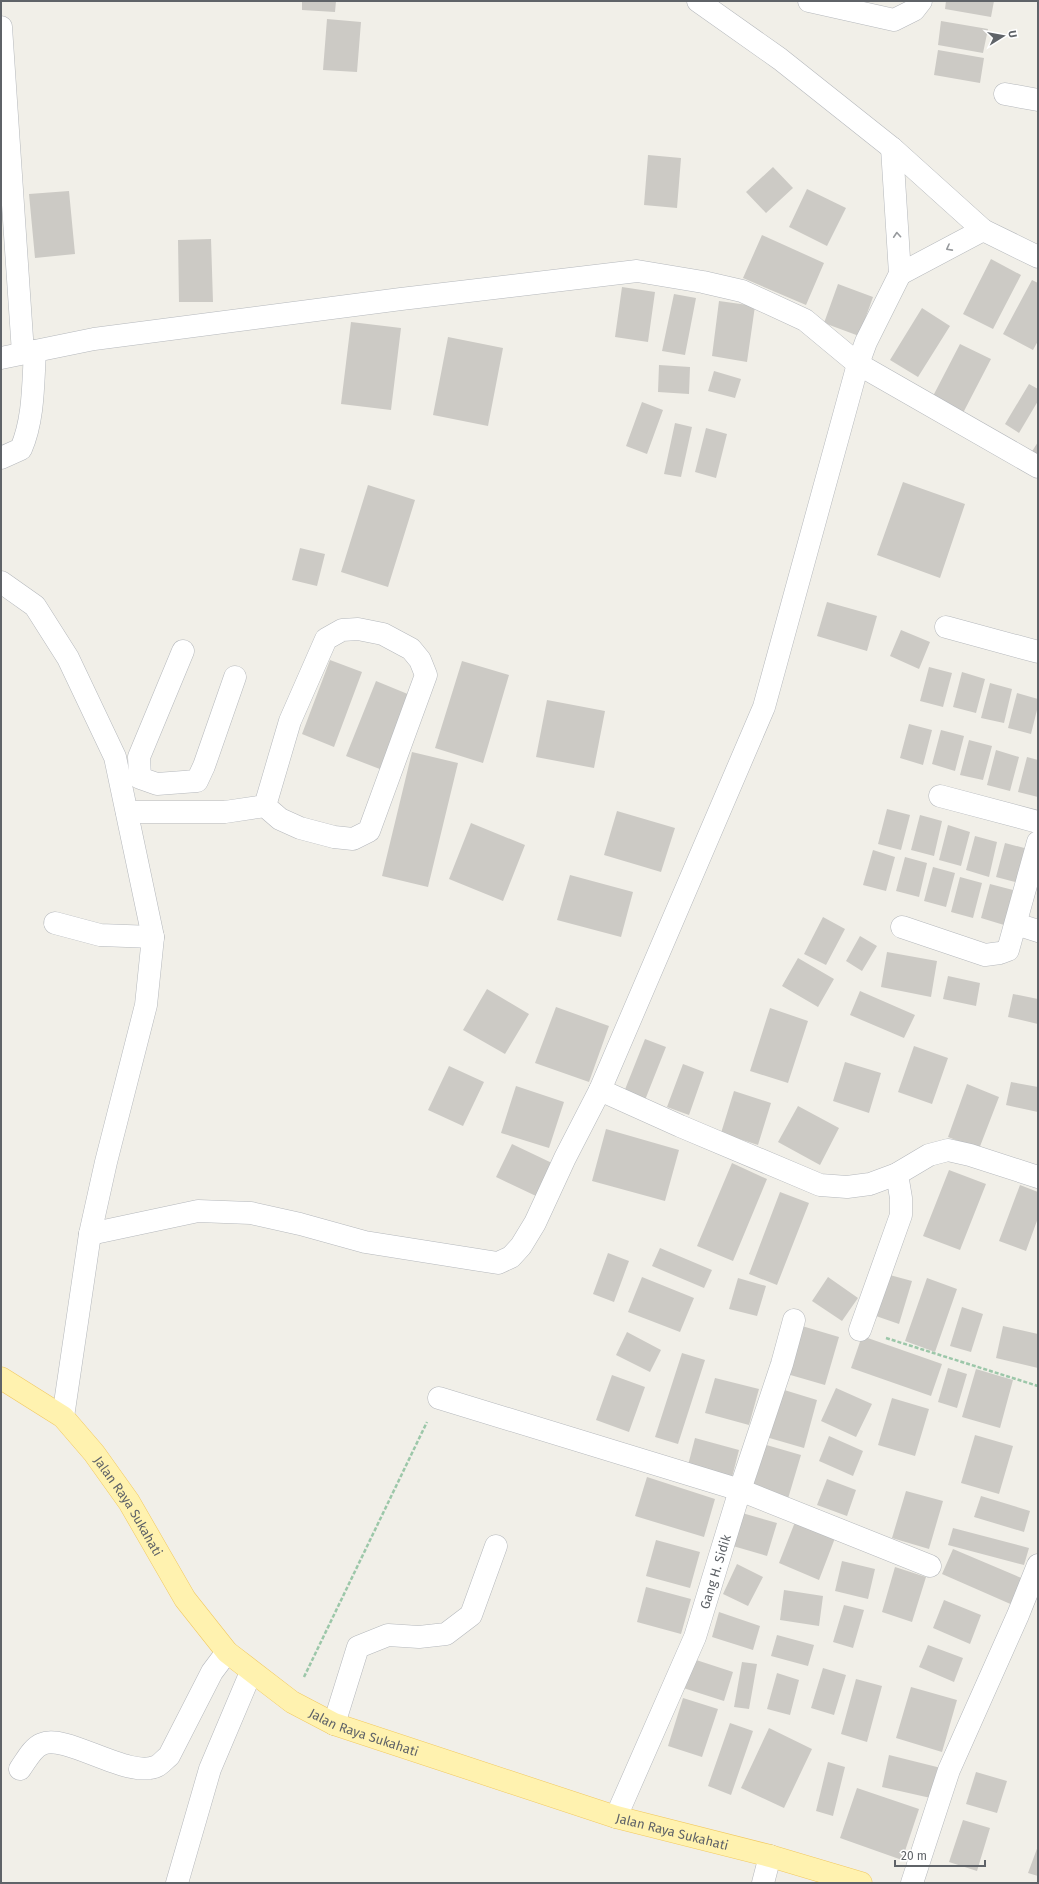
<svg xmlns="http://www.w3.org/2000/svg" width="1039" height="1884" viewBox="0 0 1039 1884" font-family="'Fira Sans',sans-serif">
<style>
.building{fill:#cccac5}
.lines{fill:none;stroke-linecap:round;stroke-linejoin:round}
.minor-casing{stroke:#b5b8bc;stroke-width:23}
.major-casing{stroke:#f2c960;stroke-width:23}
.path{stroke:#9cc7a9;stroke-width:2.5;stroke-dasharray:4 2;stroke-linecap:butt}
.minor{stroke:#fff;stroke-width:22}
.major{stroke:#fff2af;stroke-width:22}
.oneway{stroke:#979a9d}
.labels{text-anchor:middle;stroke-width:4;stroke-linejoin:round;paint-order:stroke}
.street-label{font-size:13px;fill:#5f6368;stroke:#fff}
</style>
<rect width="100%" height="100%" fill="#f1efe8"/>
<path class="building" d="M302 1H336L335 12 302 10Z
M946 1H994L991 17 945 9Z
M327 19 361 22 357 72 323 70Z
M941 21 988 29 983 53 938 45Z
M938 50 984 58 980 83 934 75Z
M648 155 681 158 677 208 644 205Z
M773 167 793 188 766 213 746 192Z
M807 189 846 208 827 246 789 227Z
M69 191 75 254 35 258 29 194Z
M762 235 824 263 806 305 743 278Z
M211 239 213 302H179L178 240Z
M991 259 1021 275 993 329 963 314Z
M1032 280 1038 283V341L1033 350 1003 334Z
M838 284 873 297 859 336 824 323Z
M622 287 655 292 648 342 615 337Z
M674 294 696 298 685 355 662 351Z
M719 301 755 306 747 362 712 356Z
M922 308 950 326 918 377 890 360Z
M351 322 401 328 391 410 341 404Z
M448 337 503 348 488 426 433 415Z
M960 344 991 359 963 413 932 398Z
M659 365 690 367 689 394 658 392Z
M714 371 741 379 735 398 708 391Z
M1029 384 1038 389V401L1019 433 1005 424Z
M642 402 663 410 647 454 626 446Z
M675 423 692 427 681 477 664 474Z
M706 428 727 434 716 478 695 472Z
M1038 442V462L1029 456Z
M903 482 965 504 940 578 877 555Z
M368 485 415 500 388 587 341 572Z
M300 548 325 554 317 586 292 580Z
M827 602 877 616 867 651 817 636Z
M901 630 930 642 919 669 890 656Z
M330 660 362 672 334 747 302 734Z
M462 661 509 675 483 763 435 748Z
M929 667 952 673 943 707 920 701Z
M962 672 985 679 976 713 953 707Z
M376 681 415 697 385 771 346 756Z
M990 683 1012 689 1004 723 981 718Z
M1017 693 1038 699V706L1031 734 1008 728Z
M547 700 605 711 594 768 536 757Z
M909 724 932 730 923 765 900 758Z
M941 730 964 736 955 771 932 764Z
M969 740 992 746 983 780 960 775Z
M996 750 1019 757 1010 791 987 785Z
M412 752 458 763 428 887 382 876Z
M1027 757 1038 760V797L1018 792Z
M887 809 910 815 901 850 878 844Z
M617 811 675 828 661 872 604 855Z
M920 815 942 821 934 856 911 850Z
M471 823 525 845 503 901 449 879Z
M948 825 970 832 961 866 939 860Z
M975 836 997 842 989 877 966 870Z
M1005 843 1028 849 1019 883 996 877Z
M873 850 895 857 886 891 863 885Z
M905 857 927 863 919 897 896 891Z
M933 867 955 873 946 907 924 901Z
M570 875 633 892 621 937 557 920Z
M960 877 982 883 973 918 951 912Z
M990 884 1013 890 1004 925 981 918Z
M823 917 845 929 826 965 804 954Z
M860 936 877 946 862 971 846 961Z
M887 952 937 961 931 997 881 987Z
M798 958 834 979 818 1007 782 986Z
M948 976 980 983 976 1006 943 999Z
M487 989 529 1014 505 1054 463 1030Z
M860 991 915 1015 904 1038 850 1015Z
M1013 994 1038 999V1024L1008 1017Z
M556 1007 609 1026 589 1082 535 1063Z
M770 1008 808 1021 788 1083 750 1071Z
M645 1039 666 1047 645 1100 624 1092Z
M914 1046 948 1058 932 1104 898 1092Z
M845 1062 881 1073 869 1113 833 1101Z
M683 1064 704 1072 689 1115 667 1107Z
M449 1066 484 1082 463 1126 428 1110Z
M1011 1082 1038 1087V1112L1006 1105Z
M967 1084 999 1097 979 1149 948 1137Z
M516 1086 564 1102 549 1148 501 1133Z
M734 1091 771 1103 758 1145 721 1133Z
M798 1106 839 1128 820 1165 778 1142Z
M606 1129 679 1150 665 1201 592 1181Z
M512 1144 552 1163 536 1196 496 1177Z
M732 1163 767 1179 733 1261 697 1246Z
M949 1170 986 1184 960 1250 923 1236Z
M1020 1185 1038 1192V1218L1026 1251 999 1241Z
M780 1192 809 1203 777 1285 749 1274Z
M660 1248 712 1270 704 1288 652 1266Z
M608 1253 629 1261 614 1302 593 1294Z
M886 1274 912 1281 899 1324 873 1315Z
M642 1277 694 1298 680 1332 628 1312Z
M828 1277 858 1298 842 1321 812 1301Z
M738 1278 766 1286 757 1316 729 1309Z
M927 1278 957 1289 935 1352 905 1341Z
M962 1307 983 1314 971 1352 950 1346Z
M802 1326 839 1337 825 1385 787 1374Z
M1003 1326 1038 1334V1368L996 1358Z
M627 1332 661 1350 650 1372 616 1355Z
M862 1336 942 1364 931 1396 851 1368Z
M682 1353 705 1360 678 1444 655 1437Z
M948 1368 967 1374 957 1408 938 1402Z
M976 1369 1013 1380 1000 1428 962 1417Z
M612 1375 645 1387 629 1432 596 1420Z
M715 1378 759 1389 749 1425 705 1413Z
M836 1388 872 1404 856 1437 821 1421Z
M781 1389 817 1400 804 1448 766 1437Z
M892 1398 929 1409 915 1456 878 1445Z
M975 1435 1013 1446 999 1494 961 1483Z
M829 1436 863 1451 853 1476 819 1461Z
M695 1438 739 1450 730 1485 686 1473Z
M763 1444 801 1455 787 1502 750 1492Z
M647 1477 715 1499 704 1537 635 1516Z
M827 1479 856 1490 847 1516 817 1505Z
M906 1491 943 1501 929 1549 892 1538Z
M981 1496 1030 1511 1024 1532 974 1517Z
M735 1511 777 1523 767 1556 726 1544Z
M795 1522 835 1538 819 1580 779 1563Z
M953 1528 1029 1548 1024 1565 948 1545Z
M656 1540 700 1552 690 1588 646 1576Z
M953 1549 1026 1580 1015 1606 942 1574Z
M842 1561 875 1569 868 1599 835 1591Z
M737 1564 763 1577 748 1606 723 1594Z
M895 1567 926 1577 912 1622 882 1612Z
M646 1587 691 1599 681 1634 637 1622Z
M784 1590 823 1596 819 1626 780 1620Z
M944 1600 981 1615 970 1644 933 1628Z
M844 1605 864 1610 853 1648 833 1642Z
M719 1612 760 1626 753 1650 712 1637Z
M777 1635 814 1645 808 1666 771 1656Z
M928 1645 963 1658 954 1682 919 1667Z
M687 1657 733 1672 724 1701 677 1686Z
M742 1662 757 1664 749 1709 734 1707Z
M823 1668 846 1675 834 1715 811 1708Z
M777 1673 799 1680 790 1715 767 1709Z
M856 1679 882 1686 867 1742 841 1734Z
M911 1687 957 1700 942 1752 896 1738Z
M683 1698 718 1709 702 1757 668 1746Z
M730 1723 753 1731 731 1795 708 1786Z
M769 1728 812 1749 784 1808 741 1788Z
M889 1755 941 1768 935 1799 882 1787Z
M828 1762 845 1767 833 1816 816 1811Z
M976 1772 1007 1781 997 1813 966 1804Z
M857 1788 919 1809 902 1860 840 1838Z
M963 1820 990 1828 977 1871 949 1862Z
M1038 1846V1876L1028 1873Z"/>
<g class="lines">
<g class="minor-casing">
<g id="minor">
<path d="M698 1 780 59 892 148 983 230 1038 257"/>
<path d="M809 1 894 20 914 10 921 1"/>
<path d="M1 27 23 353"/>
<path d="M1005 94 1038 100"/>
<path d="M900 274 983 230"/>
<path d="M1 358 94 339 401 299 637 271 703 282 742 291 805 320 858 364 1038 467"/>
<path d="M1 458 21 449C34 419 33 383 35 351"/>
<path d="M1 582 35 606 68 658 115 757 153 937 146 1005 106 1162 90 1234 63 1417"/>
<path d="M946 627 1038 652"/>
<path d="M183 651 139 757 140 778 157 784 197 781 204 766 235 677"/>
<path d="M940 796 1038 822"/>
<path d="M127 812H225L265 806 290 721 326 639 342 630 358 629 383 634 411 649 420 660 426 675 369 831 353 839 334 837 300 828 280 819 265 806"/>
<path d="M55 923 100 935 153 937"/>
<path d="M1016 924 1038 931"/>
<path d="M902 927 985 955 1000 953 1008 950 1038 842"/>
<path d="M600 1090 680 1126 820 1185 847 1187 870 1184 897 1174 929 1155 948 1150 970 1155 1038 1177"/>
<path d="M90 1234 198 1211 251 1213 300 1224 365 1242 498 1263 511 1257 521 1246 535 1223 565 1158 600 1090 764 707 858 364 866 342 900 274 892 148"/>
<path d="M860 1330 901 1215V1198L897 1174"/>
<path d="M439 1398 740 1490 930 1566"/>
<path d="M334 1724 358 1647 388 1635 419 1637 446 1634 471 1615 496 1546"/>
<path d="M20 1769C26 1761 32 1748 42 1744 66 1733 129 1780 157 1766 161 1764 165 1759 169 1756L212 1672 227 1652"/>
<path id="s1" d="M616 1817 695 1637 740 1490 782 1364 794 1320"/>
<path d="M177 1883 210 1769 251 1672"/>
<path d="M763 1883 770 1856"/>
<path d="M912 1883 949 1770 1018 1615 1038 1565"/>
</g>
</g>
<g class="major-casing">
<g id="major">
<path id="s2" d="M1 1378 63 1417 94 1453 129 1502 185 1599 227 1652 292 1702 334 1724 616 1817 770 1856 861 1883"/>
</g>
</g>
<path class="path" d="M886 1338 1038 1386
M304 1677 427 1422"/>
<use href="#minor" class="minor"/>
<use href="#major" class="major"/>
</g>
<defs><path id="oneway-chevron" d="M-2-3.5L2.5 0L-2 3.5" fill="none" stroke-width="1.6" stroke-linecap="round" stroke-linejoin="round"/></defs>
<g class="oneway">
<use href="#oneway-chevron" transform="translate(897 235) rotate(-94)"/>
<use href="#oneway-chevron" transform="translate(949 248) rotate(152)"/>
</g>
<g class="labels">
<g class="street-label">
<text dy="5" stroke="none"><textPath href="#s2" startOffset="184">Jalan Raya Sukahati</textPath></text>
<text dy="5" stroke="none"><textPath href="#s1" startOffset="265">Gang H. Sidik</textPath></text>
<text dy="5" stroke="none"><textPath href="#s2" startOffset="521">Jalan Raya Sukahati</textPath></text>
<text dy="5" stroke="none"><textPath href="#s2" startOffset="845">Jalan Raya Sukahati</textPath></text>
</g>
</g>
<rect width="1039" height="1884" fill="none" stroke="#5f6368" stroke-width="4"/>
<g transform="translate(1003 36) rotate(79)" stroke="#ffffff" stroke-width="3" paint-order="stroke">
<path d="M0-3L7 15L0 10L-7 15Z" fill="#5f6368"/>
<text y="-6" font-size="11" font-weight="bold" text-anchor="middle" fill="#5f6368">U</text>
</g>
<path d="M895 1860v6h90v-6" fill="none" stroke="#5f6368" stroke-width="2"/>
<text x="901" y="1860" font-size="12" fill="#5f6368" stroke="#ffffff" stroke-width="3" paint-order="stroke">20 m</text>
</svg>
